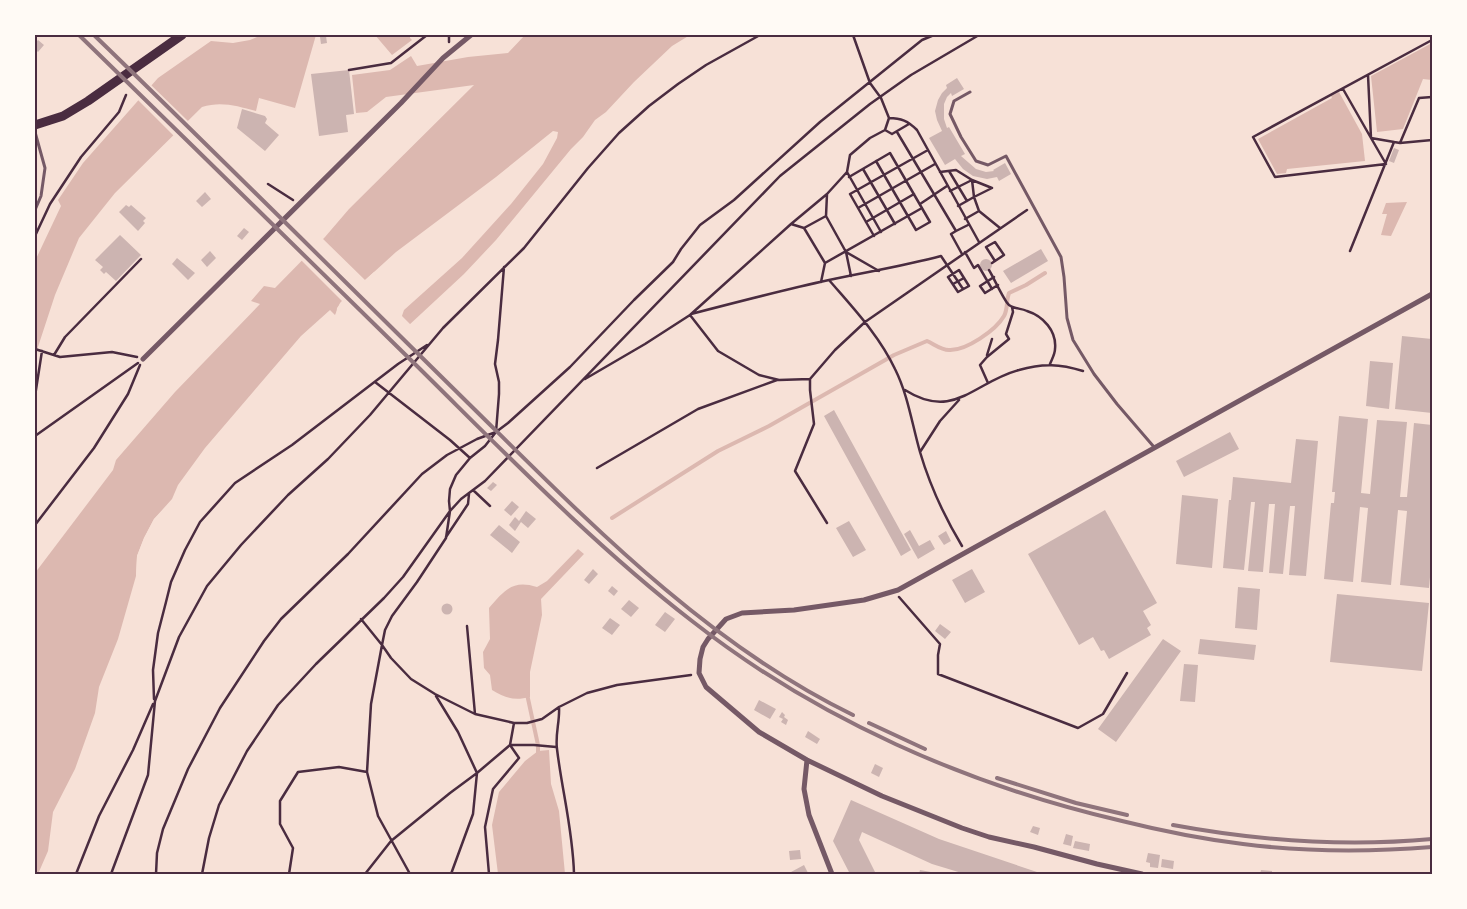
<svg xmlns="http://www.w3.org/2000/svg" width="1467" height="909" viewBox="0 0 1467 909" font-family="Georgia,serif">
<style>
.water{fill:#dcb8b0}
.pier{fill:#f7e1d7}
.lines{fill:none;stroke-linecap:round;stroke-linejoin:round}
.stream{stroke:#dcb8b0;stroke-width:4}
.building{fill:#ccb4b1}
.path{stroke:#4a2c40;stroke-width:2.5}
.service{stroke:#755966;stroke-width:3}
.minor{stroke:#755966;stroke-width:5}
.secondary{stroke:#4a2c40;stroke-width:9}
.rail{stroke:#8f747c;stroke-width:4}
.neatline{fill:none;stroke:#4a2c40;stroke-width:2}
</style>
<rect width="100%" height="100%" fill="#f7e1d7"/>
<path class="water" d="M262 35H316L295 108 259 98 256 111C237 106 221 101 202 107L115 193 79 238 55 295 35 356V261L61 206 58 200 83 163 158 78 211 41 233 43 250 40Z
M375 35H410V38L412 40 392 55Z
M525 35H690L672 46 634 82 606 112 595 120 583 137 571 149 496 240 464 274 394 339 404 310 462 258 511 204 543 164 557 138 558 132 553 131 496 177 396 252 340 303 335 315 330 310 301 336 205 448 178 485 172 499 154 519 144 538 137 556 136 576 118 639 99 687 95 713 75 769 53 812 48 851 38 874H35V573L113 470 116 460 175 392 260 304 251 301 264 286 275 288 325 237 349 209 474 85 386 97 367 112 356 113 352 75 390 70 411 56 417 66 468 57 508 53Z
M1432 43V80L1423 79 1403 129 1377 132 1371 76Z
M1339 92 1362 134 1365 161 1287 169 1286 173 1277 174 1258 139 1332 98 1331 96Z
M1407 202 1391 236 1381 235 1387 214H1382L1386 203Z
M578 549 584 554 541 599 542 615 530 672V697C514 701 505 698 492 690L490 675 484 668 483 652 490 639 489 608C504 591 512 579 537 587L547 581Z
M549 750 551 784 559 811 565 874H498L492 825 499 792 525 761 538 751Z"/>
<path class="pier" d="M150 84 189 122 175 137 137 99Z
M321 237 365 280 374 272 380 270 342 305 338 316 336 317 337 308 342 301 300 259Z
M400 314 412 326 393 341 391 338Z
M176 497 174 501 156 521 146 539 139 557 138 578 136 576 137 556 144 538 154 519Z"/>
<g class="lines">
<path class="stream" d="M612 518 718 451 769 426 894 355 927 341C934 344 941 350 949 350 966 351 996 330 1004 316 1008 309 1006 301 1009 293L1026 285 1045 273
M527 694 538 745V755"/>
</g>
<path class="building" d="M326 36 327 43 321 44 320 37Z
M38 40 44 45 38 52 35 49V43Z
M349 70 354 114 346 115 348 132 319 136 311 74Z
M957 78 964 89 952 96 951 93 947 97 944 104V119L947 128 949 127 965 154 961 156 976 169 986 172 994 171 993 170 1005 163 1011 174 999 181 997 177 987 179 973 176 963 169 955 159 945 165 929 138 942 131 937 120 935 111 938 100 942 93 947 88 946 85Z
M242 109 265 116 267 119 265 123 279 135 265 151 237 128Z
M1394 148 1399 150 1394 163 1389 161Z
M205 192 211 199 202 207 196 201Z
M126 205 129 207 131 205 146 218 143 221 145 223 138 231 119 212Z
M244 228 249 232 242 240 237 236Z
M120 235 141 255 116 281 106 272 104 274 100 270 103 267 95 260Z
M1041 249 1048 261 1011 283 1003 271Z
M210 251 216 258 207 267 201 260Z
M177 258 195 273 188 280 172 264Z
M980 265a6 6 0 1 1 12 0a6 6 0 1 1-12 0Z
M1402 336 1432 339V413L1395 409Z
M1370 361 1393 363 1389 409 1366 406Z
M834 410 911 550 901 556 824 416Z
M1339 416 1368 419 1361 493 1370 494 1377 420 1407 422 1400 497H1407L1414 423 1432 425V555L1429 588 1400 585 1407 511 1398 510 1391 585 1361 582 1368 508 1360 507 1353 582 1324 579 1331 503H1334L1335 492H1332Z
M1230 432 1239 449 1184 477 1176 461Z
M1296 439 1318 441 1306 576 1289 575 1295 506H1290L1283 574 1269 573 1275 504H1269L1263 572 1248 571 1255 502H1251L1244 570 1223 568 1229 500H1231L1233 477 1291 483Z
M493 482 497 485 491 491 487 488Z
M1182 495 1218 499 1212 568 1176 564Z
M512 501 519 507 511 516 504 510Z
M1105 510 1157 603 1143 611 1151 625 1147 628 1151 635 1109 659 1104 650 1101 651 1093 637 1079 645 1028 554Z
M526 511 536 519 528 528 521 522 515 531 509 525 515 517 519 521Z
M849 521 866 550 853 557 836 528Z
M499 525 520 542 512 553 490 535Z
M910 530 919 546 930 540 935 549 918 559 904 534Z
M946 531 951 541 944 545 938 536Z
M593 569 598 574 589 584 584 580Z
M972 569 985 592 965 603 952 580Z
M612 586 618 591 614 596 608 591Z
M1238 587 1260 589 1257 630 1235 628Z
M1337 594 1429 603 1422 671 1330 662Z
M629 600 639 608 631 617 621 609Z
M441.5 609a5.5 5.5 0 1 1 11 0a5.5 5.5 0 1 1-11 0Z
M665 612 675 619 665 632 655 625Z
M610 618 620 625 612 635 602 628Z
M940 624 951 632 945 639 935 631Z
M1163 639 1181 651 1116 742 1098 729Z
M1200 639 1256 645 1254 660 1198 654Z
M1184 664 1198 665 1195 702 1180 701Z
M759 700 776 709 770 719 754 710Z
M782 712 785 715 784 717 788 720 786 725 781 722 783 719 779 717Z
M808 731 820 739 817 744 805 737Z
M875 764 883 768 879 777 871 773Z
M851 800 939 839 1043 874H965L932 864 862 832 859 840 876 874H850L833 841Z
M1033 826 1040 828 1038 835 1030 832Z
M1066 834 1073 836 1071 846 1063 844Z
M1075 841 1090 844 1089 851 1073 848Z
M800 850 801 859 790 860 789 851Z
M1148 853 1160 855 1158 868 1150 867V863L1146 862Z
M1162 859 1174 861 1173 869 1161 867Z
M804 865 808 873 805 874H792L791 872Z
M920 870 936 873V874H919Z
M1261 870 1272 871V874H1260Z"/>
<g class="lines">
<path class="path" d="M449 35V42
M349 70 391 63 427 35
M1368 75 1371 138 1386 164 1275 177 1253 137 1432 40
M1343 89 1371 138 1400 143 1432 140
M889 118C901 118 908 121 917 130L979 242
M885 130 892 134 909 124
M897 132 956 231 968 225
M1400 143 1419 98 1432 97
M863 169 895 224
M949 171 967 201
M847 172 881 232
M940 172 956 170 972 180 974 197 958 206
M849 177 890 153 930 222 916 230 876 161
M268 184 293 200
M950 191 972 180 992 188 974 197 979 211 1000 228
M827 194 826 216 846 252 851 276
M920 204 947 186
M858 208 935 164
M965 219 979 211
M866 222 914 194
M791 224 804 228 826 216
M804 228 825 263 821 282
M956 231 951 234 962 254
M35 236 50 204 81 157 119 112 126 95
M874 236 850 194 928 150
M1350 251 1394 142
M846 252 879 271
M965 252 974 268 978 265 992 289
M825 263 922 208
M992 263 1004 255 995 242 986 247 995 261
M504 267 498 340 495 364 499 382V394L496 432 485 446 470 458 456 475 450 489 449 501 450 511 446 538 417 582 392 616 385 630 382 645 391 658 411 679 435 694 475 714 514 723H527L542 719 559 707 587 693 617 685 691 675
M959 270 969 286 958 292 948 277Z
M989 270C994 278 1004 301 1009 305 1014 309 1021 308 1027 311 1043 316 1057 331 1055 349 1055 354 1052 359 1050 364
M994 277 980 286 985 293 998 285
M829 280C853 308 879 335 895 369 908 395 912 424 920 452 930 486 944 516 962 546
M953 284 964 278
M691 314C737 302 783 290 829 280 866 272 904 266 941 256L963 289
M690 315 791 224 827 194 847 172 850 155 870 138 885 130 889 118 881 98 870 83 853 35
M35 349 60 357 112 352 137 357
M54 355 65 337 141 259
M987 355 992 339
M585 379 645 344 690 315 718 351 759 375 779 380 810 379
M810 379 835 350 865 322 1027 210
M810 379V390L814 424 795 471 827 523
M375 382 450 440 470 458
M988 383 980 365 987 357 1009 339 1006 334 1013 312 1012 307
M905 390C954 421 974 382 1019 370 1043 363 1060 364 1083 371
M35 396 42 351
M35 436 138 363
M920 452 940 421 959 400
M597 468 698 409 777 380
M473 490 490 506
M35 525 94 448 128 394 140 365
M446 537 468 504 469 494
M899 597 940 644 938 655V674L1078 728 1103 714 1127 673
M361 619 382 645 371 704 367 772 378 816 410 874
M467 626 475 714
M436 696 458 732 477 773 473 814 451 874
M154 699 153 670 158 633 166 602 171 582 185 550 200 522 235 483 292 445 398 364 427 345
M559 707C560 721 555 734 557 749 562 791 573 831 574 874
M510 745H534L556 747
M76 874 99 816 133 750 153 704
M111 874 148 775 155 701 179 637 207 586 241 545 288 495 328 459 370 415 443 328 524 248 588 168 619 133 649 106 678 84 706 65 760 35
M156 874 157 853 163 829 188 769 220 708 264 641 281 619 348 554 422 474 447 455 477 439 496 432 508 423 570 367 634 300 673 262 681 249 700 225 734 200 820 122 922 40 934 35
M202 874 209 838 219 805 247 751 278 705 316 664 384 598 403 577 450 511 461 499 485 481 780 176 870 104 911 75 979 35
M289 874 293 848 280 824V801L298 772 339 767 367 772
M365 874 391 841 450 793 477 773 510 745 514 723
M489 874 485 827 493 789 519 758 510 745"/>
<path class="service" d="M970 92 954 101 950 114 961 137 976 161 988 165 1006 156 1061 257 1064 277 1067 318 1073 340 1094 374 1117 404 1154 447
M35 132 45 168 41 196 35 210"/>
<path class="minor" d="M143 359 401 103 443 58 471 35
M807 760 804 789 809 815 832 874
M1142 874 1097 864 1034 847 989 837 962 828 882 796 807 760 759 732 706 687 699 673 700 659 703 647 708 639 726 619 742 613 794 610 864 600 898 590 1432 294"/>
<path class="secondary" d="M35 125 63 116 88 101 182 35"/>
<path class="rail" d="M79 35C193 146 307 258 420 369 508 456 594 545 692 621 817 719 967 785 1122 821 1162 831 1202 839 1243 844 1306 852 1369 852 1432 847
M94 35C220 157 343 280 468 403 585 518 703 642 853 715
M869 723 925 749
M997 778 1076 803 1127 815
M1173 825C1259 841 1345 847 1432 839"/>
</g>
<rect width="1467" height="909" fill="none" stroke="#fffaf5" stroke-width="72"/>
<rect x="36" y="36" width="1395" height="837" class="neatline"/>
</svg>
